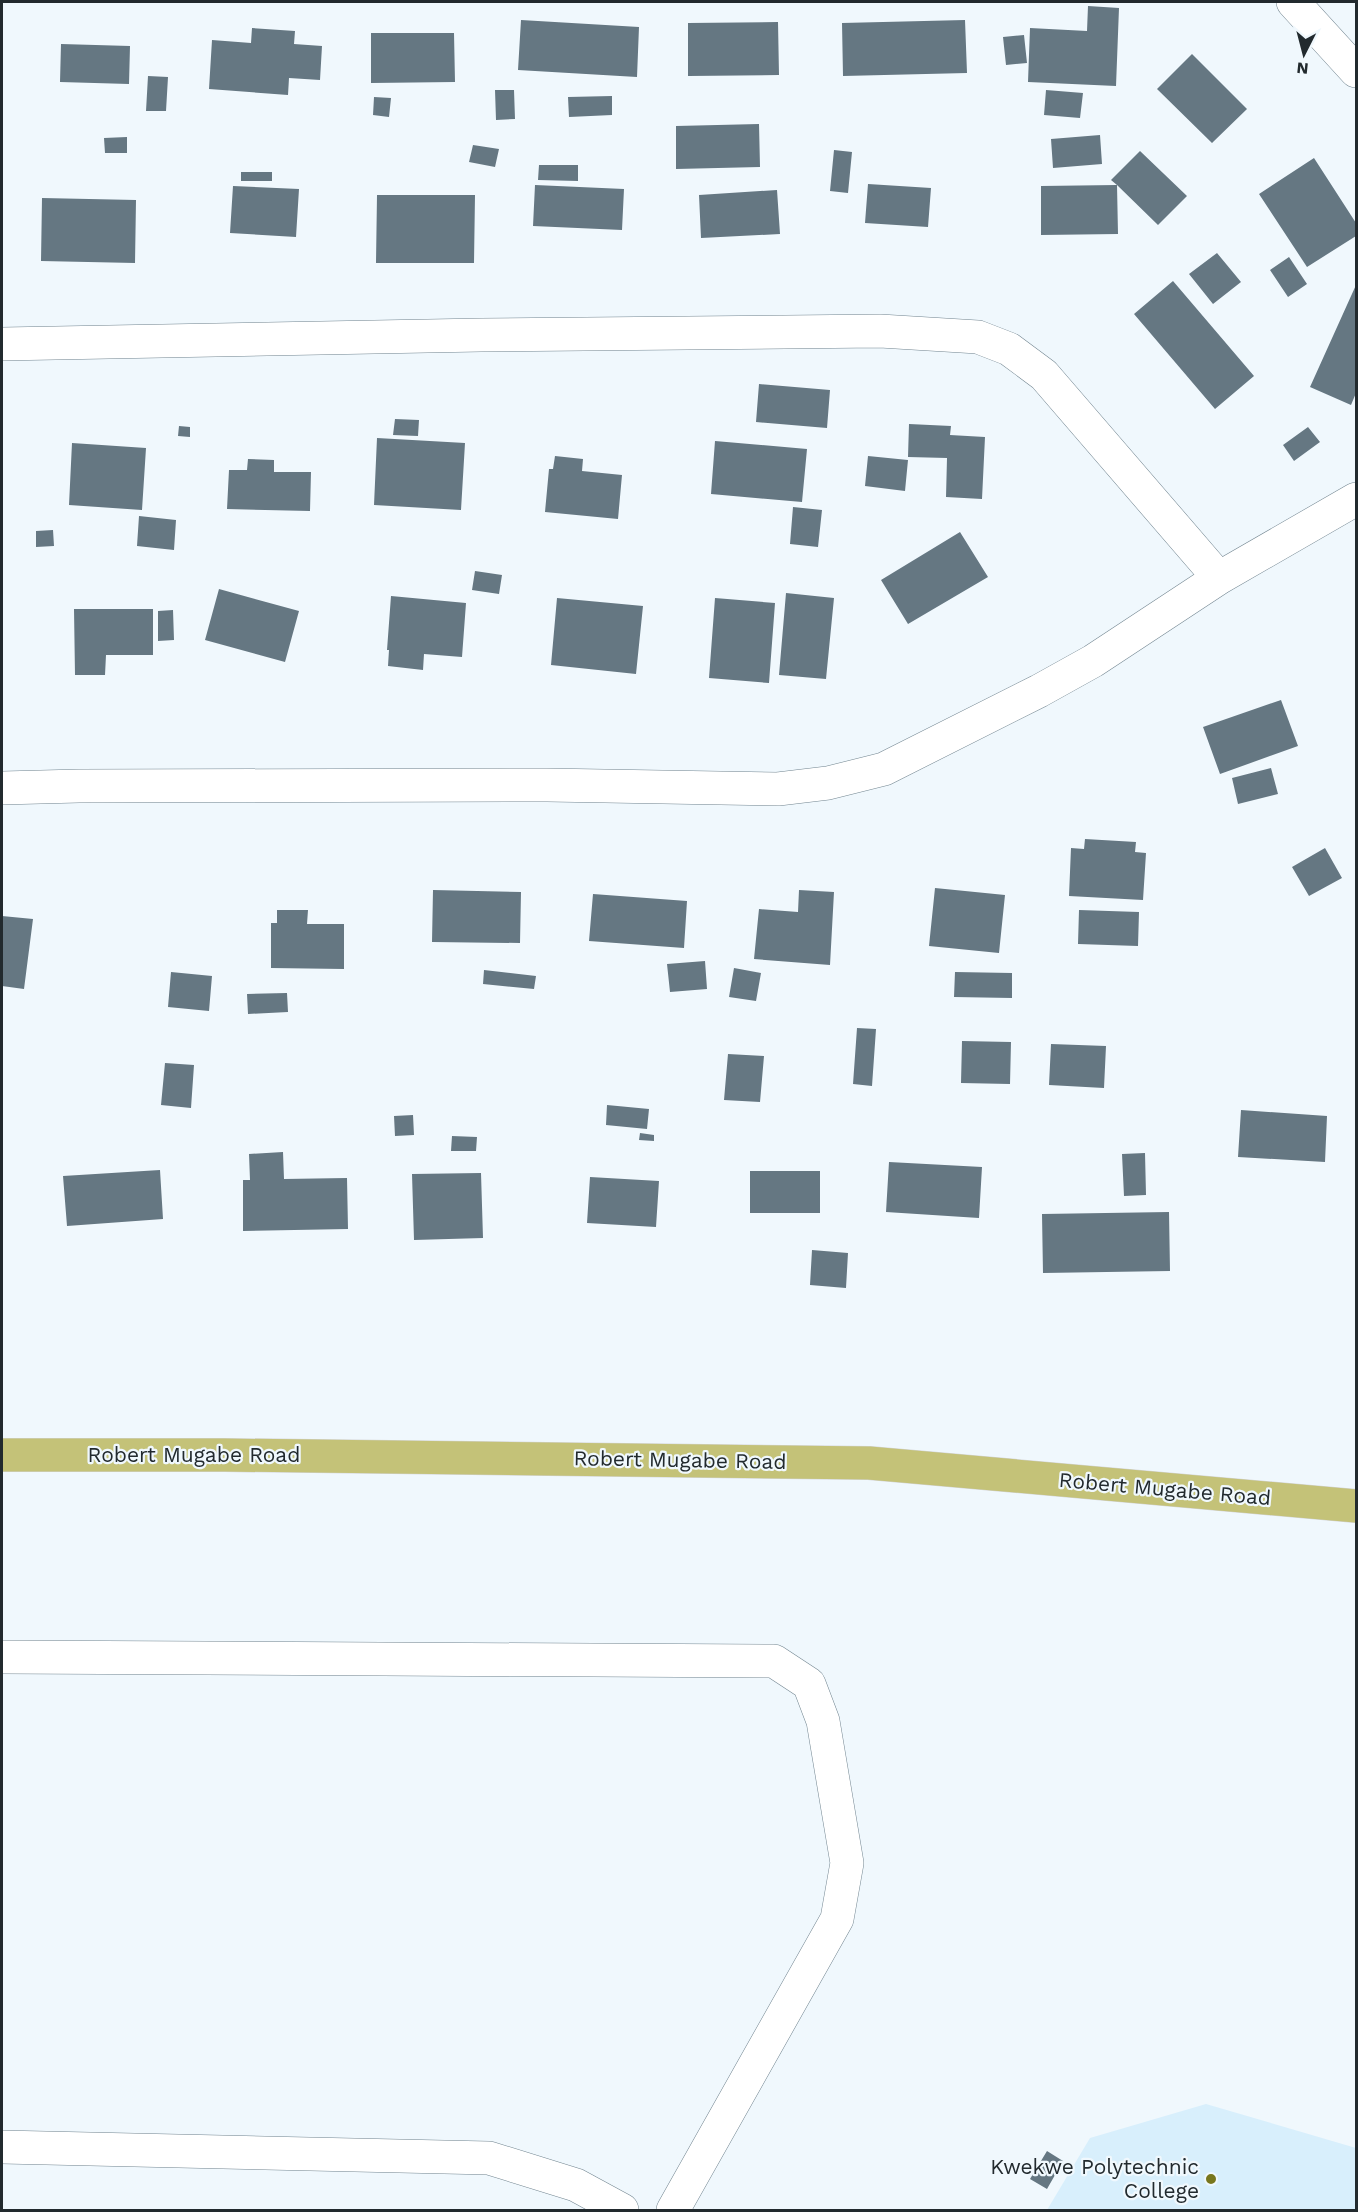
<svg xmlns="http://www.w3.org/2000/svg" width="1358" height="2212" viewBox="0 0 1358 2212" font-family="'Work Sans',sans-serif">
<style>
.built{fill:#d8effc}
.building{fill:#657782}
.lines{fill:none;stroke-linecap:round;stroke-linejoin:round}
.minor-casing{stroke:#728590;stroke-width:34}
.major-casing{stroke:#d3d4d5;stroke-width:34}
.minor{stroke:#fff;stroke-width:33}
.major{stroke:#c4c278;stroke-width:33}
.poi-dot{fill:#78771d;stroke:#f0f8fd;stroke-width:2}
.labels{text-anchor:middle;stroke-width:4.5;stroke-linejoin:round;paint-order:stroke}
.street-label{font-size:21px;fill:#222a2e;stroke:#f0f8fd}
.poi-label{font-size:21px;fill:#222a2e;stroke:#f0f8fd;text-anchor:end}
</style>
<rect width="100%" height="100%" fill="#f0f8fd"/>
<path class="built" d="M1206 2104 1356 2148V2210H1047L1090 2138Z"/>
<path class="building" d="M1088 6 1119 8 1116 86 1028 82 1030 28 1087 31Z
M521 20 639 27 637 77 518 70Z
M965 20 967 73 843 76 842 23Z
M778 22 779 75 688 76V23Z
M252 28 295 31 294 44 322 46 320 80 289 78 288 95 209 89 212 40 251 43Z
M371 33H454L455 82 371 83Z
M1024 35 1027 63 1006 65 1003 37Z
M61 44 130 46 129 84 60 82Z
M1192 54 1247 109 1212 143 1157 89Z
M148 76 168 77 166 111H146Z
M495 90H514L515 119 496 120Z
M1046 90 1083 93 1080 118 1044 115Z
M612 96V115L569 117 568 97Z
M374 97 391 98 389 117 373 115Z
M759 124 760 167 676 169V126Z
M1100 135 1102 164 1053 168 1051 139Z
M127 137V153H105L104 138Z
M473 145 499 149 495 167 469 162Z
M834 150 852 152 848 193 830 191Z
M1140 151 1187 196 1158 225 1117 185 1118 234 1041 235V186L1117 185 1111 180Z
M1314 158 1356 223V236L1307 267 1259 194Z
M539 165H578V181L538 180Z
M241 172H272V181H241Z
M868 184 931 188 928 227 865 223Z
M535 185 624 189 622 230 533 226Z
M233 186 299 189 296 237 230 233Z
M777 190 780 234 701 238 699 195Z
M377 195H475L474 263H376Z
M42 198 136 200 135 263 41 261Z
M1217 253 1241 282 1213 304 1189 274Z
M1289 257 1307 284 1288 297 1270 270Z
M1173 281 1254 376 1215 409 1134 314Z
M1356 285V393L1351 405 1310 387Z
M759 384 830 390 827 428 756 422Z
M395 419 419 420 418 436 393 435Z
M909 424 951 426 950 435 985 437 982 499 946 497 947 458 908 457Z
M179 426 190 427V437L178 436Z
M1308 427 1320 442 1294 461 1283 445Z
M377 438 465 443 461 510 374 505Z
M715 441 807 449 802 502 711 494Z
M72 443 146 448 142 510 69 505Z
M555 456 583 459 582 471 622 475 618 519 545 512 549 469H553Z
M868 456 908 460 905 491 865 486Z
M248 459 274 460V472H311L310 511 227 509 229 470H247Z
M793 507 822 510 818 547 790 544Z
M139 516 176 520 174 550 137 546Z
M53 530 54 546 36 547V531Z
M960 532 988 577 908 624 881 580Z
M475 571 502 575 499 594 472 590Z
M219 589 299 611 285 662 205 640Z
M786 593 834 598 826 679 779 675Z
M391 596 466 603 462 657 424 654 423 670 388 666 389 650H387Z
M557 598 643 606 636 674 551 665Z
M715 598 775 603 769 683 709 678Z
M74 609H153V655H106L105 675H75Z
M173 610 174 640 158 641V611Z
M1281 700 1298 746 1220 774 1203 727Z
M1271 768 1278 794 1238 804 1232 778Z
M1085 839 1136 842 1135 852 1146 853 1143 900 1069 896 1071 848 1084 849Z
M1325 848 1342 878 1309 896 1292 867Z
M935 888 1005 895 999 953 929 946Z
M433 890 521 892 520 943 432 942Z
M799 890 834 892 830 965 754 959 759 909 798 912Z
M593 894 687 901 684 948 589 941Z
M277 910H308L307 924H344V969L271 968V923H277Z
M1079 910 1139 912 1138 946 1078 944Z
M2 916 33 919 24 989 2 986Z
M705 961 707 989 670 992 667 964Z
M734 968 761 973 756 1001 729 997Z
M484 970 536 976 534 989 483 984Z
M171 972 212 976 209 1011 168 1007Z
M955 972 1012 973V998L954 997Z
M287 993 288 1012 248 1014 247 994Z
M857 1028 876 1029 872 1086 853 1084Z
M962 1041 1011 1042 1010 1084 961 1083Z
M1051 1044 1106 1046 1104 1088 1049 1085Z
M728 1054 764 1056 760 1102 724 1100Z
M165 1063 194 1065 191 1108 161 1105Z
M607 1105 649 1109 647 1129 606 1125Z
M1241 1110 1327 1116 1325 1162 1238 1157Z
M413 1115 414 1135 395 1136 394 1116Z
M640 1133 654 1135V1141L639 1140Z
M452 1136 477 1137 476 1151H451Z
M283 1152 284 1179 347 1178 348 1229 243 1231V1180H250L249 1154Z
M1145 1153 1146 1195 1124 1196 1122 1154Z
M889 1162 982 1167 979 1218 886 1212Z
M160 1170 163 1219 67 1226 63 1176Z
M750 1171H820V1213H750Z
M481 1173 483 1238 414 1240 412 1174Z
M590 1177 659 1181 656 1227 587 1223Z
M1169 1212 1170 1271 1043 1273 1042 1214Z
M812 1250 848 1253 846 1288 810 1285Z
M1047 2151 1063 2161 1047 2189 1030 2179Z"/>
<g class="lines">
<g class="minor-casing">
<path id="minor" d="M1293 2 1356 71
M2 344 481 335 880 331 978 337 1009 349 1044 375 1219 578
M2 788 79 786 547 785 778 789 828 783 884 769 1039 691 1093 661 1219 578 1356 499
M2 1657 774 1661 809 1684 823 1721 847 1863 837 1919 673 2210
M2 2147 489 2158 576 2185 622 2210"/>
</g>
<g class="major-casing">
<path id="major" d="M2 1455H224L869 1463 1356 1506"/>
</g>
<use href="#minor" class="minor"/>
<use href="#major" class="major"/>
</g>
<circle class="poi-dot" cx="1211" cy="2179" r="6"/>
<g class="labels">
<g class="street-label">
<text x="194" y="1462">Robert Mugabe Road</text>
<text transform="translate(680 1460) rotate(1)" y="7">Robert Mugabe Road</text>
<text transform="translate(1165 1489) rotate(5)" y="7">Robert Mugabe Road</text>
</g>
<g class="poi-label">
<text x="1199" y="2174">Kwekwe Polytechnic<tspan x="1199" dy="24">College</tspan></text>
</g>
</g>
<rect width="1358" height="2212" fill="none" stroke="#222a2e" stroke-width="6"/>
<g transform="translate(1304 54) rotate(186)" stroke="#f0f8fd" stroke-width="4.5" paint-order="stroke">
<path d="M0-4.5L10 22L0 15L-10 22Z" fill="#222a2e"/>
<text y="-9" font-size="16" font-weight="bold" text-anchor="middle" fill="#222a2e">N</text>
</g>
</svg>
